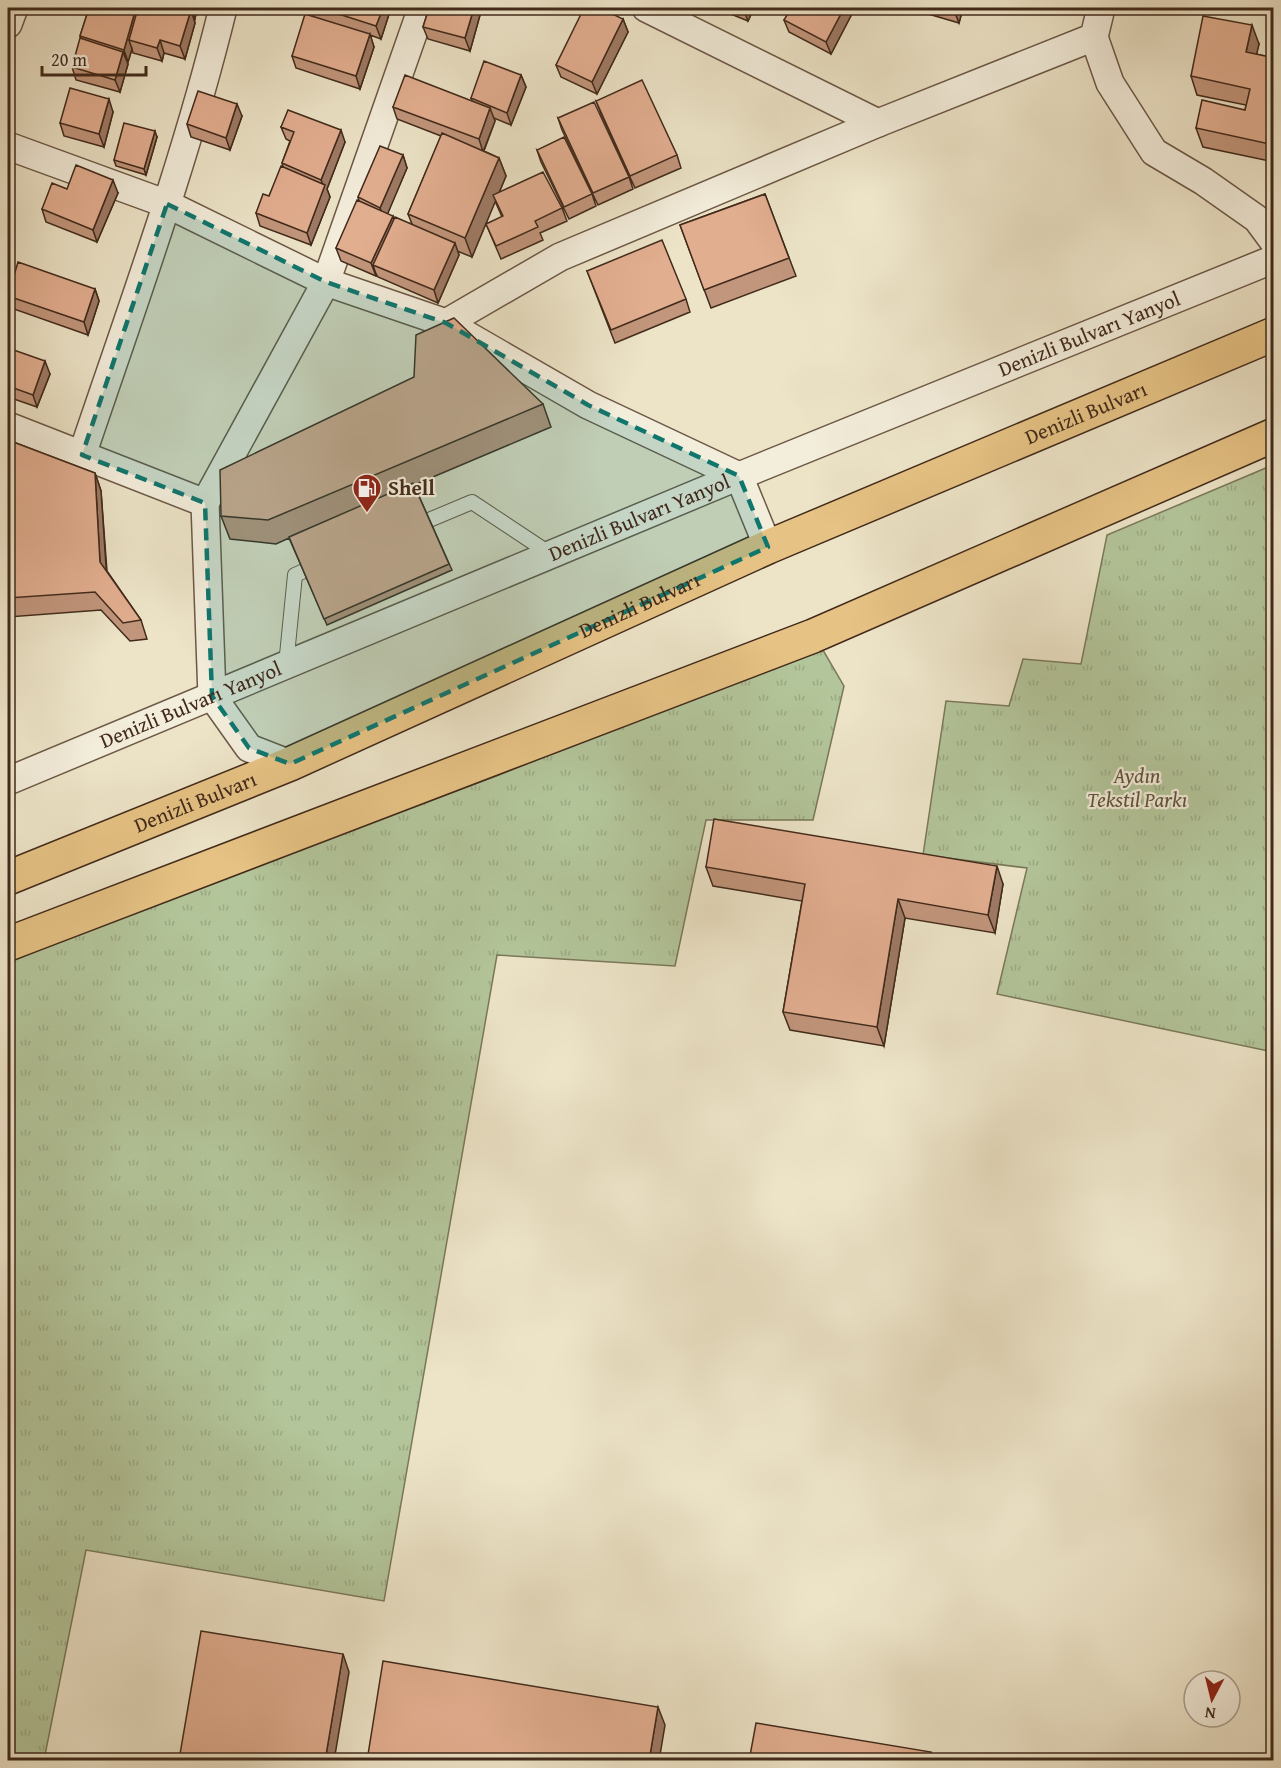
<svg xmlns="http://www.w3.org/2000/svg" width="1281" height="1768" viewBox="0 0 1281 1768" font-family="'Gentium Book Plus',serif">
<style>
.park{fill:url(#park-tufts);stroke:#7a785a;stroke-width:1.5}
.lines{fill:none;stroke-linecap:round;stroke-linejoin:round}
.lane-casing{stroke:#6c5846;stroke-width:16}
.street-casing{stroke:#6c5846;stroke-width:30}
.highway-casing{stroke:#412a1b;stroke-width:36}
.lane{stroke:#f3eddb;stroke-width:14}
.street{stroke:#f3eddb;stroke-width:27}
.highway{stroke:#e6c284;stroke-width:33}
.wall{fill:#c2967c;stroke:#412a1b;stroke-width:1.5}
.shaded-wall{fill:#9e7a65;stroke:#412a1b;stroke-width:1.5}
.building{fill:#e2ae90;stroke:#412a1b;stroke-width:1.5}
.marked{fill:#0f766e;fill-opacity:0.2;stroke:#0f766e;stroke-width:4.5;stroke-dasharray:12 8;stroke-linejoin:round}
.labels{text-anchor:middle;stroke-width:4.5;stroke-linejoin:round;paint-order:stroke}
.street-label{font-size:21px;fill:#412a1b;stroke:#f3eddb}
.poi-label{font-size:21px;font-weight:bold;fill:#412a1b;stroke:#f3eddb;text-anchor:start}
.park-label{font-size:21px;font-style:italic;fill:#5e513b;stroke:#f3eddb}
</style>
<defs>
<pattern id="park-tufts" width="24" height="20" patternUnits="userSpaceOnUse" patternTransform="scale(1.5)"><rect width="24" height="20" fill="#b3c59a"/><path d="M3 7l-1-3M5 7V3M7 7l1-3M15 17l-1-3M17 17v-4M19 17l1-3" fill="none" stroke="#9ba984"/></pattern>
</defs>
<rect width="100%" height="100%" fill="#ede4c8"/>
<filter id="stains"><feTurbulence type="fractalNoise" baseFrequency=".00333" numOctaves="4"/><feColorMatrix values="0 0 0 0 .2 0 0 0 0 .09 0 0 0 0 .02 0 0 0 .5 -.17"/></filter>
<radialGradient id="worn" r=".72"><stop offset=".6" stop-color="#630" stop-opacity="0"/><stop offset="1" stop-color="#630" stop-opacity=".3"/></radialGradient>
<path class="park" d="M1273 465V1052L997 994 1027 868 923 855 946 701 1009 706 1023 659 1081 664 1107 535Z
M820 645 844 686 813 820H706L675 966 497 955 384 1601 86 1550 44 1760H8V963L75 935 496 776Z"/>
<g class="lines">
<g class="lane-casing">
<path id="lane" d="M429 520 472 502 552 555
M286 665 295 575 304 571"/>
</g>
<g class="street-casing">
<g id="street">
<path d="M646 8 878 123"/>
<path d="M8 24 14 8"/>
<path d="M1094 37 1110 83 1154 152 1203 181 1257 219 1274 242"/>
<path d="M8 146 167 204 326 282 446 323 588 405 739 476 768 547"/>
<path d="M446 323 560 257 878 123 1094 37 1101 8"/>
<path d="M8 426 205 503 212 696 249 748 290 764"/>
<path d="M82 455C132 307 186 160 223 8"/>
<path d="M205 503 326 282 422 8"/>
<path id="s1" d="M8 781 739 476 1274 259"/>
</g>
</g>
<g class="highway-casing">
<g id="highway">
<path id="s2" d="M8 878 290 764 768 547 1274 334"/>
<path d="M8 944 813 636 1274 435"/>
</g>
</g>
<use href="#lane" class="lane"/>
<use href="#street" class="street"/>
<use href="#highway" class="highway"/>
</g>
<path class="wall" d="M89 8H197L195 19H194L195 23 185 59 164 53 162 61 133 53 132 49 128 62H126L128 64 120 92 76 80 72 67 81 39 80 36Z
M309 8H391L381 39 370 35 374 47 360 89 296 68 292 56 313 16Z
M429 8H477L480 15 470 51 428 39 423 27Z
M716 8H754L748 21Z
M855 8 831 54 789 32 784 20Z
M914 8H963L959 23 915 10Z
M1145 8H1161L1160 10Z
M623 19 628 32 597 94 561 77 556 65Z
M1259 44 1256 54 1274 58V162L1203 147 1196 128 1245 110 1246 105 1197 95 1191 76Z
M521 75 526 87 511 125 494 118 495 121 484 151 499 158 506 176 499 193 562 208 567 221 540 233 543 240 501 259 486 224 502 217 495 201 472 257 457 251 459 255 438 303 378 277 376 274V276L341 261 336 248 359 201 358 197 403 155 407 168 387 214 394 220 412 224 408 214 441 136 397 119 393 107 472 101 471 98Z
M596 101 677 155 681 168 635 188 601 114Z
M113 112 104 147 64 136 60 123Z
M242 116 230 150 191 137 187 124Z
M558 118 629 177 633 189 598 205 562 130Z
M281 127 345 142 327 189 330 197 311 245 260 226 256 213 269 196 283 167 282 163 290 141 286 139Z
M157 137 146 175 116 166 114 160Z
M537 150 592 194 596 206 569 219 541 162Z
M118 193 97 242 46 222 42 209Z
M765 194 796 276 711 308 680 225Z
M587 271 686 299 690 312 615 343Z
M95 289 99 301 88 335 11 308 8 298V294Z
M8 348 50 374 37 407 8 397Z
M543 404 551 427 414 485 452 570 327 625 289 538 276 544 230 539 221 516Z
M8 440 95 473 101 491 107 571 141 620 147 639 130 641 101 610 8 617Z
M706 867 1003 884 995 933 905 918 884 1046 790 1030 783 1012 802 901 713 886Z"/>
<path class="shaded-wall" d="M136 8H144L129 40 132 49 128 62 124 50Z
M191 8H197L195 19Z
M383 8H391L381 39 376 26Z
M474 8H477L480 15 470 51 465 38Z
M743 8H754L748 21Z
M844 8H855L831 54 826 42Z
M955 8H963L959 23 954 10Z
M191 10 195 23 185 59 180 46Z
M623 19 628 32 597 94 592 82Z
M1252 25 1259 44 1253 70 1246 52Z
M370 34 374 47 360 89 356 76Z
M160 40 164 53 162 61 157 48Z
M123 52 128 64 120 92 115 80Z
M521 75 526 87 511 125 507 113Z
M109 99 113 112 104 147 99 134Z
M237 104 242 116 230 150 226 138Z
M490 108 495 121 483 152 479 139Z
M341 130 345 142 327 189 330 197 311 245 307 233 324 187 321 180Z
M155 131 157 137 146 175 144 169Z
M403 155 407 168 385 220 380 208Z
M499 158 506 176 472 257 465 238Z
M113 180 118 193 97 242 93 230Z
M393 216 397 229 373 265 376 274V276L371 263Z
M455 243 459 255 438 303 434 290Z
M95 289 99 301 88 335 84 322Z
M45 361 50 374 37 407 33 395Z
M95 473 101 491 107 581 100 562Z
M997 866 1003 884 995 933 988 915Z
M898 899 905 918 884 1046 877 1027Z
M343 1654 349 1672 334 1761H325Z
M658 1707 665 1725 659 1761H649Z
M931 1752 934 1761H930Z"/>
<path class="building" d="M89 8H136L124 50 80 36Z
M138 8H181L191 10 180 46 160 40 157 48 129 40Z
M320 8H383L376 26Z
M429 8H474L465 38 423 27Z
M584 8H600L623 19 592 82 556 65Z
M791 8H844L826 42 784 20Z
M945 8H955L954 10Z
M305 14 370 34 356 76 292 56Z
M1203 16 1252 25 1246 52 1274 58V145L1196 128 1202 100 1245 110 1250 89 1191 76Z
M80 38 123 52 115 80 72 67Z
M484 61 521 75 507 113 471 98Z
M405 75 490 108 479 139 393 107Z
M642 80 677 155 630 176 596 101Z
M70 88 109 99 99 134 60 123Z
M198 91 237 104 226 138 187 124Z
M594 102 629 177 593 193 558 118Z
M288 110 341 130 321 180 282 163 294 132 281 127Z
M124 123 155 131 144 169 114 160Z
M442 133 499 158 465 238 408 214Z
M564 137 592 194 564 207 537 150Z
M380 146 403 155 380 208 358 197Z
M76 165 113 180 93 230 42 209 52 183 67 189Z
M281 166 325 185 307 233 256 213 263 194 269 196Z
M543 172 562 208 535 221 538 227 496 246 486 224 503 216 493 195Z
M765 194 789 258 704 290 680 225Z
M357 200 393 216 371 263 336 248Z
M395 217 455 243 434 290 373 265Z
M662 240 686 299 611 330 587 271Z
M18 262 95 289 84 322 8 296Z
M454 318 543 404 268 520 221 516 220 470 414 377 416 335Z
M8 348 45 361 33 395 8 386Z
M8 440 95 473 100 562 141 620 123 623 95 592 8 598Z
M413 483 449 564 324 619 289 537Z
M714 819 997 866 988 915 898 899 877 1027 783 1012 805 884 706 867Z
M201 1631 343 1654 325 1761 179 1760Z
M383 1661 658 1707 649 1761H367Z
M756 1723 931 1752 930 1761H749Z"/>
<path class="marked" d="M167 204 326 282 446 323 588 405 739 476 768 547 290 764 249 748 212 696 205 503 82 455Z"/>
<defs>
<g id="fuel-pin" transform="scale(1.5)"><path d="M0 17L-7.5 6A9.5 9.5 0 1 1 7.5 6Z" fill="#8f2418" stroke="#f3eddb"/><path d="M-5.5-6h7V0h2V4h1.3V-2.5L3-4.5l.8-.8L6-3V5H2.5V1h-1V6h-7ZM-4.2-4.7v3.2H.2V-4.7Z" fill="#fff"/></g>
</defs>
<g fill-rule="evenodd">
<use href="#fuel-pin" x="367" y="488"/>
</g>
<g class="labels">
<g class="street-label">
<text dy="7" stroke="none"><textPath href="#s1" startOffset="1170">Denizli Bulvarı Yanyol</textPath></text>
<text dy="7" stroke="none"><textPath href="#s2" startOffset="1174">Denizli Bulvarı</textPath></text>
<text dy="7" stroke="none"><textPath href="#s1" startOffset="684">Denizli Bulvarı Yanyol</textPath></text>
<text dy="7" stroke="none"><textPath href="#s2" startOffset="688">Denizli Bulvarı</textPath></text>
<text dy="7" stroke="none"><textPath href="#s1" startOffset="198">Denizli Bulvarı Yanyol</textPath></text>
<text dy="7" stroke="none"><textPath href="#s2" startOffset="202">Denizli Bulvarı</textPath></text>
</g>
<g class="poi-label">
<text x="388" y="495">Shell</text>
</g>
<g class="park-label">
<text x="1137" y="783">Aydın<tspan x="1137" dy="24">Tekstil Parkı</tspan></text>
</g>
</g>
<rect width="1281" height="1768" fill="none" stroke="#ede4c8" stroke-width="30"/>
<rect x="9" y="9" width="1263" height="1750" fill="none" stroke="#412a1b" stroke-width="3"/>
<rect x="15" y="15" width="1251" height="1738" fill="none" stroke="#412a1b" stroke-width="1.5"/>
<g transform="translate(1212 1699) rotate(187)"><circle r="28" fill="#f3eddb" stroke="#ac9f8e" stroke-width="1.5"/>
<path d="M0-4.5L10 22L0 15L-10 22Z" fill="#8f2418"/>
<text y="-9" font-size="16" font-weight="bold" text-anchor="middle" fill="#412a1b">N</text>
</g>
<path d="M42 66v9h104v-9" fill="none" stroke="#412a1b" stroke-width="3"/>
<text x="51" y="66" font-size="18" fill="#412a1b" stroke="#f3eddb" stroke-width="4.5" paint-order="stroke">20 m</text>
<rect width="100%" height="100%" filter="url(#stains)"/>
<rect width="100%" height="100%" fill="url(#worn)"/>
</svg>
